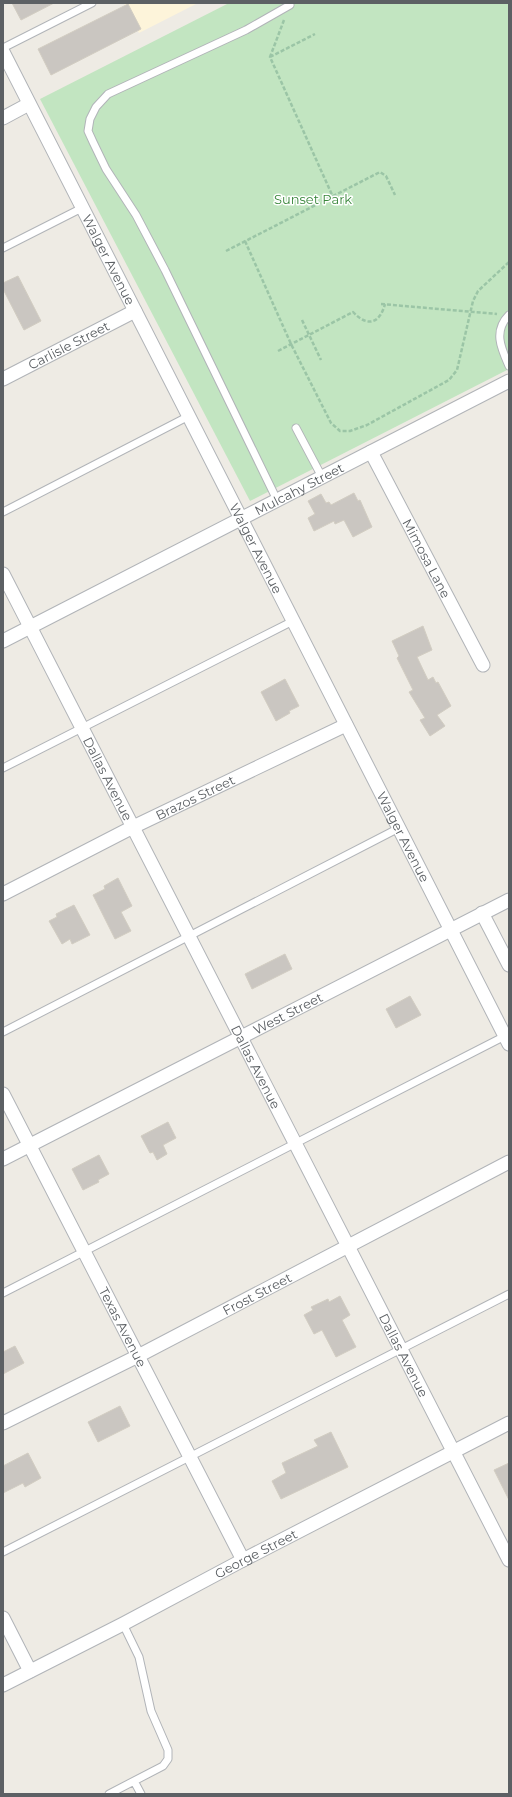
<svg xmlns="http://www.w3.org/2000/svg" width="512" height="1797" viewBox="0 0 512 1797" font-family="Montserrat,sans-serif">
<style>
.commercial{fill:#fdf4da}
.green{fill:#c2e5c1}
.building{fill:#cac6c1;stroke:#d2cdc2}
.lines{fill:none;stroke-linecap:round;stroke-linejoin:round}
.service-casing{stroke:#b1b4b8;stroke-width:9}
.minor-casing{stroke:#b1b4b8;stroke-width:15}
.path{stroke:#9bc5a6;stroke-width:2.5;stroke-dasharray:4 2;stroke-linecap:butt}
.service{stroke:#fff;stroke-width:7}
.minor{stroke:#fff;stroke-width:13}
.labels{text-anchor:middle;stroke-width:3;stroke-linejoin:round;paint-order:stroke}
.park-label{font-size:13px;fill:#39863b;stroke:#fff}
.street-label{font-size:13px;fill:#5c6064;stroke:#fff}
</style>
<rect width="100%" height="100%" fill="#eeebe4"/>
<path class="commercial" d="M124 3H198L139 33Z"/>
<path class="green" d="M229 3H509V369L250 501 40 99Z"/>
<path class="building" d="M12 3H54L21 20Z
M128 4 141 29 51 75 38 49Z
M18 276 41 321 24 330 3 289V283Z
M354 493 358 501 360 500 372 527 353 537 344 520 335 524 334 521 314 531 308 518 315 514 308 501 321 494 326 503 329 502 331 505Z
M423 626 432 650 417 657 428 680 433 677 436 683 438 682 451 706 437 715 445 726 430 736 420 720 425 718 409 692 413 690 397 658 399 656 392 641Z
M285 679 299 706 289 711 290 713 276 721 261 692Z
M118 878 132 906 121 912 131 931 115 939 93 895 105 889 104 886Z
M74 905 90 935 72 944 70 939 62 944 49 921 57 917 56 914Z
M285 954 292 969 252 989 245 974Z
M410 996 421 1015 396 1028 386 1009Z
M168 1122 176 1138 163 1145 167 1154 157 1160 153 1152 150 1153 141 1136Z
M99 1155 109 1174 98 1180 99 1182 83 1190 72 1169Z
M340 1296 350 1315 342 1320 356 1347 336 1357 322 1330 314 1334 304 1315 313 1310 311 1307 328 1299 329 1302Z
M15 1346 24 1363 3 1374V1352Z
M120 1406 130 1426 98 1442 88 1422Z
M331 1432 348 1467 281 1499 272 1481 286 1473 282 1463 318 1446 314 1440Z
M28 1453 41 1478 25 1487 23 1483 3 1493V1466Z
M509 1463V1500L494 1470Z"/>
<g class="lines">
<g class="service-casing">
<path id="service" d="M3 48 92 3
M3 248 82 208
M509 315C493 331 501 348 509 366
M296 428 322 477
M277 500 165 270 136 215 106 169 93 142 88 131 90 119 96 107 108 94 246 30 290 5
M3 512 189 416
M3 768 293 621
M3 1032 399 828
M3 1293 505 1036
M3 1552 509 1294
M134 1781 141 1794
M109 1794 163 1766 168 1759V1750L151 1711 139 1657 123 1624"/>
</g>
<g class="minor-casing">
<g id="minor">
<path id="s1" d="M3 52 509 1044"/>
<path d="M3 118 29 104"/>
<path id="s2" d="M3 379 135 311"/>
<path id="s3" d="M371 452 483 665"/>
<path id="s4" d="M3 574 509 1560"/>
<path id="s5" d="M3 641 509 381"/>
<path id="s6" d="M3 894 133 827 346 725"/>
<path d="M482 913 509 965"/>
<path id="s7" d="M3 1094 243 1560"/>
<path id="s8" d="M3 1159 509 900"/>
<path id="s9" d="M3 1423 138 1356 509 1162"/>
<path d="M3 1618 30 1671"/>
<path id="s10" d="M3 1685 123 1624 243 1560 509 1423"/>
</g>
</g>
<path class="path" d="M284 20 270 57 333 197
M270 57 315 34
M245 241 291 344 331 423 340 431H350L367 425 449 380 457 370 473 301 478 291 509 262
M226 251 380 172 386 176 395 195
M381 304 497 314
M302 320 321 360
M278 351 353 312C368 328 380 323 385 304"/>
<use href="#service" class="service"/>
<use href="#minor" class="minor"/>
</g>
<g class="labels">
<g class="park-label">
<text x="313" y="204">Sunset Park</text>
</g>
<g class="street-label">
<text dy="5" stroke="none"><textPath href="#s1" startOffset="233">Walger Avenue</textPath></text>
<text dy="5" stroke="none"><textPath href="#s2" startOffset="74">Carlisle Street</textPath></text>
<text dy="5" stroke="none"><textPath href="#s5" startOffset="333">Mulcahy Street</textPath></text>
<text dy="5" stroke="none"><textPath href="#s1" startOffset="557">Walger Avenue</textPath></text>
<text dy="5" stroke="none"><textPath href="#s3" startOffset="120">Mimosa Lane</textPath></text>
<text dy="5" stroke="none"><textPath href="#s4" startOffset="230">Dallas Avenue</textPath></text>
<text dy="5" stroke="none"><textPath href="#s6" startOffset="215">Brazos Street</textPath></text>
<text dy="5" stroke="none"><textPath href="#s1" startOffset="881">Walger Avenue</textPath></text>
<text dy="5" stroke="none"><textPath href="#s8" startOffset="320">West Street</textPath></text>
<text dy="5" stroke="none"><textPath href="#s4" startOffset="554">Dallas Avenue</textPath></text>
<text dy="5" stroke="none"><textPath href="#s9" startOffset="285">Frost Street</textPath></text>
<text dy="5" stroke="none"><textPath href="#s7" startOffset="262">Texas Avenue</textPath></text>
<text dy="5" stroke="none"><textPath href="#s4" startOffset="878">Dallas Avenue</textPath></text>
<text dy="5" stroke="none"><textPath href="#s10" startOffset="285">George Street</textPath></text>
</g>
</g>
<rect width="512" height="1797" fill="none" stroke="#5c6064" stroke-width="8"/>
</svg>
